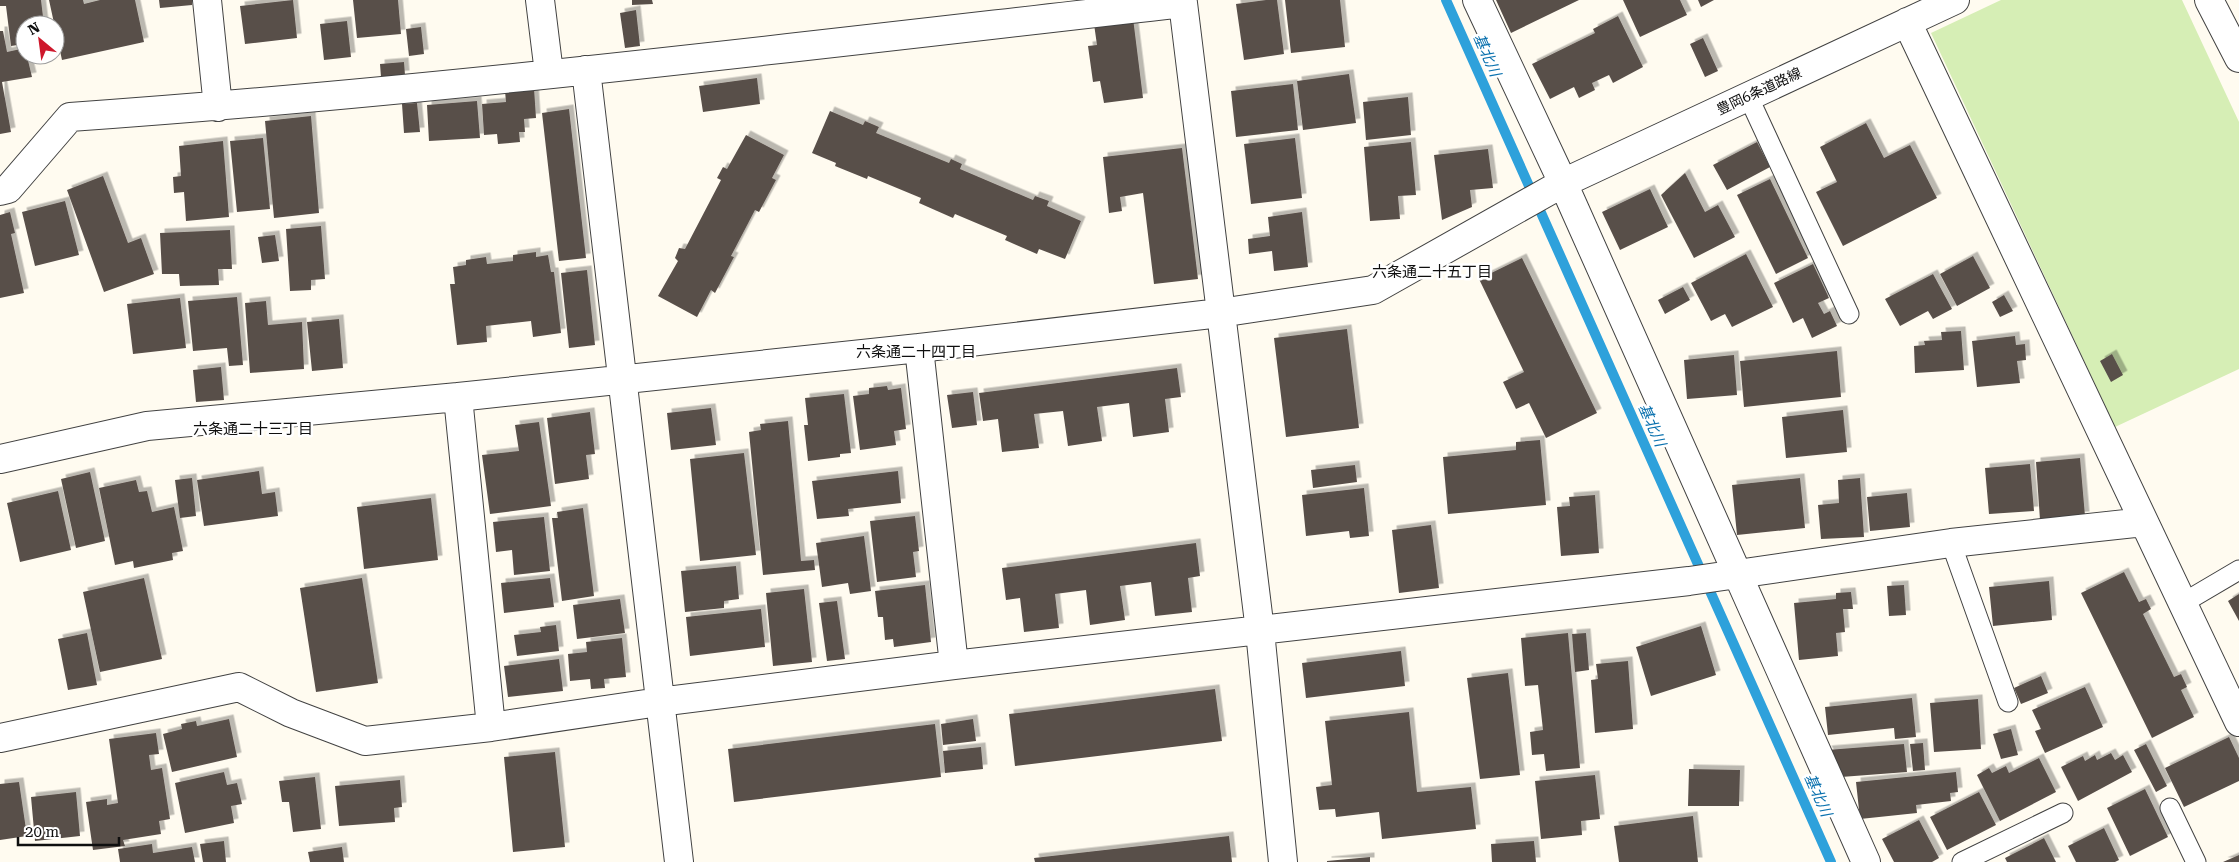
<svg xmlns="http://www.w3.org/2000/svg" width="2239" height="862" viewBox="0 0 2239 862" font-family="'Roboto Serif','Noto Sans JP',serif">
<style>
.green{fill:#d6eeb5}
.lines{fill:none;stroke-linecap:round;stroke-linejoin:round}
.stream{stroke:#2ea1db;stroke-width:10}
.building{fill:#594f4a;filter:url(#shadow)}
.lane-casing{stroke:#424242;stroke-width:21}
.street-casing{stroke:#424242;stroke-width:30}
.lane{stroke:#fff;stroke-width:19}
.street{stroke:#fff;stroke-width:28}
.labels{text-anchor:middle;stroke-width:5;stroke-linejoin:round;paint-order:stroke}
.street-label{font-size:14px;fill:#0f0f0f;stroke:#fff}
.water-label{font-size:15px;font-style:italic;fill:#0a71ae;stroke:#fff}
.neighbourhood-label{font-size:15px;fill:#0f0f0f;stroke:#fff}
</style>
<defs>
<filter id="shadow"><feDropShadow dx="4.5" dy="-4.5" stdDeviation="0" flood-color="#0004"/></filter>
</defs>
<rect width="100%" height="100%" fill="#fffbf0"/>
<path class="green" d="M2001 0H2182L2239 122V369L2115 427 1931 33Z"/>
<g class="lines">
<path class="stream" d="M1446 0 1831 862"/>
</g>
<path class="building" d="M0 0H41L44 25H25V44L11 46 6 6H0Z
M49 0H83L84 4 100 0H135L144 42 62 60Z
M159 0H192V5L160 8Z
M293 0 297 38 245 44 240 6Z
M353 0H398L401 34 357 38Z
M632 0H652L653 4 632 5Z
M1266 0H1277L1284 54 1244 60 1236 4Z
M1285 0H1340L1345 47 1291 53Z
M1496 0H1579L1511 33Z
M1623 0H1680L1687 15 1640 37Z
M1698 0H1714L1701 7Z
M636 10 640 46 625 48 620 13Z
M1618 16 1643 67 1613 83 1609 75 1592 83 1595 90 1579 98 1574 87 1550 99 1532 64 1595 33 1593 29Z
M1133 18 1143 98 1104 103 1100 81 1093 82 1088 46 1097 45 1094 24Z
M347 21 351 57 324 60 320 24Z
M421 27 424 54 409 56 406 29Z
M0 31H3L7 52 25 48 32 77 2 82 11 132 0 134Z
M1703 38 1718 71 1705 77 1690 44Z
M404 62 405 75 381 77 380 64Z
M1349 74 1356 123 1303 130 1297 81Z
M757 78 760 104 703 112 699 86Z
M1293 84 1298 130 1236 137 1231 91Z
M534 88 536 118 524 119 525 132H519L520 142 498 144 497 134 484 135 482 104 506 102 505 91Z
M1408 97 1411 135 1366 140 1363 102Z
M477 101 480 138 429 141 427 105Z
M417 103 420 132 404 133 402 104Z
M569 109 586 258 559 261 542 113Z
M830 111 863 125 865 121 879 127 876 133 949 163 951 159 962 164 960 169 1033 200 1035 196 1049 201 1047 206 1081 221 1065 259 1039 249 1037 254 1005 240 1007 236 955 214 953 218 919 203 921 198 868 176 867 179 835 166 836 163 812 153Z
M311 116 319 213 274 218 265 121Z
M1866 123 1884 158 1910 145 1937 198 1843 246 1816 192 1837 182 1820 147Z
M746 135 784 155 772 178 776 180 759 212 755 210 731 256 734 257 715 293 711 290 697 317 658 296 678 261 675 258 679 248 685 249 721 180 717 178 723 167 727 169Z
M263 138 270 209 237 212 230 141Z
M1295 138 1302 198 1251 204 1244 144Z
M223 141 229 217 186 221 184 192 174 193 173 177 181 176 179 146Z
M1411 142 1416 195 1398 196 1400 219 1370 221 1364 147Z
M1757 142 1770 167 1727 190 1713 165Z
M1182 148 1198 279 1154 284 1143 193 1120 197 1122 211 1109 213 1103 157Z
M1488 149 1493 188 1470 190 1472 207 1442 220 1434 155Z
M1685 173 1705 212 1718 205 1735 237 1694 258 1661 195Z
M103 176 128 243 141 238 154 274 104 292 67 190Z
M1770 179 1808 258 1776 274 1737 195Z
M1650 189 1668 227 1620 250 1602 212Z
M65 201 79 255 35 266 22 212Z
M10 212 15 233 11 234 24 293 0 298V215Z
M1302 212 1308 267 1274 271 1272 251 1249 254 1248 239 1270 236 1268 217Z
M321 226 325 279 311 280V290L290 291 286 229Z
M230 230 232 269H218L219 285 180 286 179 274H162L160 233Z
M275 235 279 261 262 263 258 237Z
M536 252V257L548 255 551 272H554L561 333 533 337 531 321 486 326 487 342 457 345 450 284H455L453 267 466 265V260L486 257 487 264 513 261V255Z
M1746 254 1773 307 1732 327 1725 314 1711 321 1691 283Z
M1973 256 1990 288 1957 306 1940 274Z
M1522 258 1597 413 1546 438 1529 403 1516 409 1503 382 1524 372 1479 279Z
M1813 264 1829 298 1818 303 1824 314 1830 311 1837 326 1812 338 1803 318 1793 323 1774 283Z
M587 270 595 345 569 348 561 273Z
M1933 274 1952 309 1933 319 1928 311 1900 326 1885 299Z
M1683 287 1690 300 1665 314 1658 300Z
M2004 295 2013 311 2000 317 1992 302Z
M237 297 243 365 229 366 227 348 193 351 188 301Z
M180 298 186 348 133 354 127 304Z
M266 301 268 325 302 322 304 369 250 373 245 303Z
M339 319 343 368 312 371 307 322Z
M1347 329 1359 428 1286 437 1274 338Z
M1961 331 1964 370 1915 373 1914 346 1925 345 1924 341 1942 340 1941 332Z
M2015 336 2016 345 2025 344 2026 360 2017 361 2020 383 1977 387 1972 341Z
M1837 351 1841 397 1744 407 1740 361Z
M2112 354 2123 375 2111 382 2100 361Z
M1734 355 1737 395 1687 399 1684 360Z
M221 367 224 400 196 402 193 370Z
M1177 368 1181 397 1165 399 1169 432 1133 437 1129 403 1097 407 1102 441 1068 446 1063 411 1034 414 1039 448 1002 452 998 419 983 421 979 393Z
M887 386 888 390 901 388 906 429 894 431 896 445 860 450 853 396 869 394V388Z
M973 392 977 425 952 428 947 395Z
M844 394 851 453 840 454V457L808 461 804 425H808L805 398Z
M711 408 716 445 671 450 667 413Z
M1843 410 1847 452 1786 458 1782 417Z
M590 412 595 454 586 455 589 479 555 484 547 418Z
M788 421 801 561 814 560 815 570 763 575 749 432 761 430 760 424Z
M539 422 551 506 490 514 482 455 519 451 515 425Z
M1540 440 1546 505 1448 514 1443 457 1516 450V442Z
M744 453 756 555 700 561 690 459Z
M2080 458 2085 516 2040 520 2036 462Z
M2030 464 2034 511 1989 514 1985 468Z
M1355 465 1357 482 1313 488 1311 470Z
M259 471 262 494 275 492 278 516 204 526 197 480Z
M898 471 901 503 848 509 849 516 817 519 812 481Z
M90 472 105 541 76 548 61 479Z
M192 478 196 516 180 518 175 480Z
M1800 478 1805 528 1737 535 1732 485Z
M1860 478 1864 537 1821 539 1818 505 1839 503 1838 480Z
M136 480 139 492 147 491 152 512 174 507 183 551 172 553 173 560 134 568 133 561 115 565 99 488Z
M1364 488 1369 536 1350 538 1349 531 1306 536 1302 495Z
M58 491 71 550 20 562 7 503Z
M1907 493 1910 527 1870 531 1867 497Z
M1595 495 1599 553 1561 556 1557 507 1570 506 1569 497Z
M431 498 438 560 364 569 357 507Z
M583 508 594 596 562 601 552 518H558L557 512Z
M915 516 919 551 913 552 916 577 877 582 870 521Z
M544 517 550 571 514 575 512 550 496 552 493 522Z
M1431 525 1439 588 1399 593 1392 530Z
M864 536 871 591 850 594 848 583 822 587 816 543Z
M1196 543 1200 576 1188 578 1192 612 1155 616 1151 582 1120 586 1125 620 1090 625 1086 590 1055 594 1059 628 1024 632 1020 598 1006 600 1002 568Z
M736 566 739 599 724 601V608L685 612 681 571Z
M2124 572 2139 602 2146 599 2151 609 2143 614 2174 677 2181 674 2187 687 2181 690 2194 717 2152 738 2081 593Z
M144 578 162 659 100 672 83 592Z
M362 578 378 683 316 692 300 588Z
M550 578 554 607 504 613 501 583Z
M2049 581 2052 620 1993 626 1989 587Z
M925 585 931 642 894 647 893 639 885 640 883 617H878L875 591Z
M1904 585 1906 615 1889 616 1887 586Z
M804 589 812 662 773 666 766 593Z
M1851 592 1853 609H1843L1845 632 1836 633 1838 656 1799 660 1794 603 1836 599V593Z
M2239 594V621L2228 601Z
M620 599 625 633 577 639 573 605Z
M837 601 845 659 827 661 819 603Z
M761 609 765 647 690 656 686 617Z
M556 625 559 651 517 656 514 635 541 632 540 627Z
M1701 626 1716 675 1651 696 1636 647Z
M87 633 97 685 68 690 58 639Z
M1568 633 1580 768 1546 771 1544 754 1532 755 1530 732 1543 730 1538 685 1525 686 1521 638Z
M1586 633 1589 670 1575 672 1572 634Z
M622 638 626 677 604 679 605 688 591 689 590 679 570 681 568 654 587 652 586 642Z
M1401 651 1405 686 1306 698 1302 663Z
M559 659 563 691 508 697 504 666Z
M1628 661 1633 729 1595 733 1591 680 1598 679 1596 664Z
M1508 673 1520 775 1480 779 1467 678Z
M2041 676 2048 693 2021 704 2014 688Z
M2085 687 2103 727 2045 753 2035 731 2041 729 2032 710Z
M1215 689 1222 741 1015 766 1009 714Z
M1912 698 1916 737 1895 739 1894 728 1828 735 1825 707Z
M1978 699 1981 749 1934 752 1930 703Z
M1409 712 1417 792 1471 787 1476 829 1382 839 1379 812 1336 817 1335 809 1319 810 1316 787 1332 785 1325 721Z
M229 719 237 757 172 772 163 734 182 729 181 724 196 721 197 726Z
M973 719 976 741 943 745 941 724Z
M935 724 941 777 734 802 728 749Z
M2011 729 2018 755 2001 759 1993 734Z
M156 733 159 754 149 755 151 770 162 768 170 819 159 821 161 834 123 840 125 846 93 850 86 802 107 799V805L118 803 109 739Z
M2229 737 2239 758V781L2184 807 2165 768Z
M1923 743 1925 770 1913 771 1910 744Z
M1904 744 1907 772 1841 777 1827 750Z
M2146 744 2167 786 2156 792 2134 750Z
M981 747 983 769 945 773 943 751Z
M555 752 565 847 513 852 504 757Z
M2111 753 2115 760 2123 755 2132 772 2078 801 2061 767 2083 756 2085 761 2095 755 2097 760Z
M2039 758 2056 792 2000 821 1977 775 1989 768 1992 773 2006 766 2009 773Z
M1689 769 1740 770 1739 806H1688Z
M224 772 227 785 237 783 242 804 231 806 234 823 185 833 175 783Z
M1956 772 1958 792 1950 793 1951 801 1916 805 1917 813 1860 819 1856 782Z
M1595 775 1600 819 1581 821 1582 835 1541 839 1535 781Z
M315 777 321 829 293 832 289 802H282L279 781Z
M400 780 402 807 394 808 395 822 339 826 335 786Z
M19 782 27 836 0 840V784Z
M2145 789 2168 837 2130 856 2107 808Z
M76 792 80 836 35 841 31 797Z
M1979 792 1996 825 1947 850 1930 817Z
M1693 816 1698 862H1619L1614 826Z
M1919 820 1939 858 1932 862H1894L1882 839Z
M2104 828 2119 860 2115 862H2076L2068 846Z
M1229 836 1232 862H1035L1034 858Z
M2044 838 2056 862H2007L2005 858Z
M224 841 226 862H203L200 844Z
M1534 841 1536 862H1492L1491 844Z
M152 844 153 853 192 847 195 862H120L118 849Z
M342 847 344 862H310L308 852Z
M2239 855V862H2223Z
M1370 857V862H1327V861Z"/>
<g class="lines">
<g class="lane-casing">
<path id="lane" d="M1748 96 1849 314
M1951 543 2008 702
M2183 603 2239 570
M2170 808 2196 862
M1962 862 2063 813"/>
</g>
<g class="street-casing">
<path id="street" d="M207 0 218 107
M540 0 549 73
M1477 0 1563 183 1866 862
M2209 0 2239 58
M1907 22 2239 722
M586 70 679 862
M0 191 8 189 70 117C442 91 812 45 1183 3L1260 631 1283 862
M919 348 954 665
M458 397 491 727
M0 459 147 426 458 397 919 348 1220 313 1373 290 1563 183 1955 0
M0 738 239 687 291 713 365 741 491 727 659 702 954 665 1689 581 1951 543 2144 522"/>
</g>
<use href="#lane" class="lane"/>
<use href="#street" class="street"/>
</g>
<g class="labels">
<g class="street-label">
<text transform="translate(1759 91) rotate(-25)" y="5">豊岡6条道路線</text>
</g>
<g class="water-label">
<text transform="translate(1487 55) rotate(66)" y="5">基北川</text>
<text transform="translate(1652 425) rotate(66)" y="5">基北川</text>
<text transform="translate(1818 795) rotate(66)" y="5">基北川</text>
</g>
<g class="neighbourhood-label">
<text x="1432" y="277">六条通二十五丁目</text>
<text x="916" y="357">六条通二十四丁目</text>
<text x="253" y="434">六条通二十三丁目</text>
</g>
</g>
<g transform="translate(40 40) rotate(331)"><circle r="24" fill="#ffffff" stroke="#9f9f9f"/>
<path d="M0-4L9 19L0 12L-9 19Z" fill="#ce182c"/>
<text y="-8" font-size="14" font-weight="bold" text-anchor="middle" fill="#0f0f0f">N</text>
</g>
<path d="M18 837v8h101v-8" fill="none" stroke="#0f0f0f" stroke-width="2.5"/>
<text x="25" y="837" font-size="15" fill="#0f0f0f" stroke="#ffffff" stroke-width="4" paint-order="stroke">20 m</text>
</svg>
